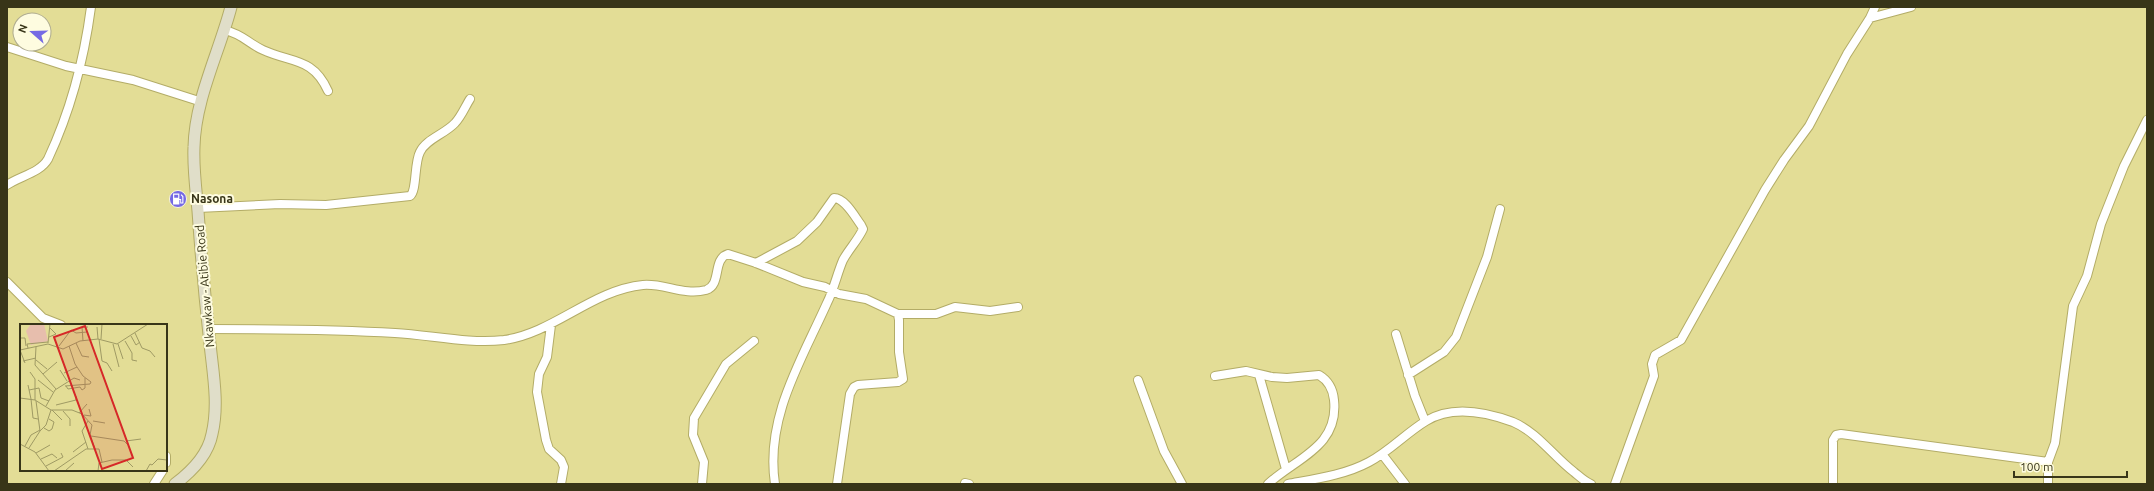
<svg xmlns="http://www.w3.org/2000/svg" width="2154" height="491" viewBox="0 0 2154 491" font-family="Ubuntu,sans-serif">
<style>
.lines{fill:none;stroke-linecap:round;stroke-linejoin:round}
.minor-casing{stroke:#b3ac67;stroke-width:10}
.secondary-casing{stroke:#b3ac67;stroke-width:13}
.minor{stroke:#fff;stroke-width:8}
.secondary{stroke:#e0dec9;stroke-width:11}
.labels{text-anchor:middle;stroke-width:4;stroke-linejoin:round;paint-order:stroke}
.poi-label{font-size:12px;font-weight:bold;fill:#383518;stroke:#fefce0;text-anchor:start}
.street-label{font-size:12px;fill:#383518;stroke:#fefce0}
.inset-road{fill:none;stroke:#9f9a64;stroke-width:1}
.view{fill:#d62828;fill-opacity:0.15;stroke:#d62828;stroke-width:2}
.inset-edge{fill:none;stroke:#383518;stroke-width:2}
</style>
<rect width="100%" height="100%" fill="#e3dd96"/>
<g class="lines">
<g class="minor-casing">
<path id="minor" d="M1870 18 1875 7
M225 30C244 35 246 42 263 50 291 63 313 57 328 91
M7 47 66 66 133 80 202 102
M7 185C20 176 40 173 48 159 71 110 84 60 91 7
M198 208 280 204 326 205 410 196C417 191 414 163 420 152 426 139 445 134 455 123 461 117 465 107 470 99
M756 263 797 241 817 222 834 198C845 198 855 217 861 225L863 229C858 240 849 249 843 260 837 274 834 289 827 303 801 361 765 418 775 484
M7 282 43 318 61 325
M898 314H936L955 307 990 311 1018 307
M551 325 547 357 539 374 537 392 546 440 549 449 561 460 564 467 561 484
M208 329C271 329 333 329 395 333 431 335 468 344 504 340 554 333 592 290 643 285 664 283 684 296 706 290 722 285 712 259 728 254L756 263 803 282 825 287 839 294 866 299 898 314 899 320V352L903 379 898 382 858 385 854 387 850 394 837 484
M1396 334 1415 396 1425 421
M1259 375 1286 469
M1408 375 1444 352 1456 337 1487 257 1500 209
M1215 376 1246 371 1272 377 1287 378 1319 375C1329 381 1333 389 1334 400 1339 447 1296 458 1268 484
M1138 380 1164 451 1182 484
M1382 454 1405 484
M166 456V463
M965 483 969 484
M154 484 163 470
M702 484 704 462 693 435 694 418 726 364 754 341
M1288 484C1315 479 1345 475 1369 462 1390 451 1406 433 1426 421 1452 405 1486 412 1513 422 1537 432 1554 457 1574 472 1579 476 1585 482 1591 484
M1615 484 1654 376 1652 364 1655 355 1681 340 1765 190 1784 160 1809 126 1847 54 1870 18 1911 7
M1833 484V440L1836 435 1841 434 2048 462
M2048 484V462L2055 443 2073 306 2087 276 2101 224 2124 166 2147 120"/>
</g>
<g class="secondary-casing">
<path id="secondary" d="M175 484C191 472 208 455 212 434 219 405 213 373 210 344 205 299 201 255 198 211 196 190 193 168 194 147 195 99 219 53 231 7"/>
</g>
<use href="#minor" class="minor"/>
<use href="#secondary" class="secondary"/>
</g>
<defs>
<g id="fuel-disc" transform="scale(0.9)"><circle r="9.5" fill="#7569e4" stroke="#fefce0"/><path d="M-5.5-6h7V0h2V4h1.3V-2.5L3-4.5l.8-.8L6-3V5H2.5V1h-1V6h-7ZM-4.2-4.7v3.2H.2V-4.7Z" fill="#fff"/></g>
</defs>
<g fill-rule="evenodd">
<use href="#fuel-disc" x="178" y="199"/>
</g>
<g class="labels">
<g class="poi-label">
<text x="191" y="203">Nasona</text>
</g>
<g class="street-label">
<text transform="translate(205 286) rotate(-95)" y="4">Nkawkaw - Atibie Road</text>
</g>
</g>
<g transform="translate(20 324)">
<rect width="147" height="147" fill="#e3dd96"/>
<path d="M11 0H24L28 17 11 21 6 7Z" fill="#e7bead"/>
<path class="inset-road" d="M77 3 78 15M115 9 122 24 130 27 135 33M111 12 116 21 120 18M29 13 36 10 30 4M0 14H5L6 22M79 15 82 37 87 39 92 47M81 15 82 0M63 17 62 3H68M105 17 112 29V36L117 37M28 19 30 0M56 19 62 32 69 33M93 20 99 43M98 20 103 35M39 22 51 6 56 9 67 8M49 22 55 40 63 52 71 58M16 23 15 41 36 65M8 24 7 20 28 18M0 26 5 39M0 26 28 20 43 25 60 17 78 15 97 20 128 0M16 36 27 45M3 37 16 34M40 46 47 57M10 48 15 55V76M44 49 57 43M23 50 37 38M18 56 33 68M8 61 11 75M45 62 70 60 71 58M46 62 48 65 60 63 62 66 65 64V54M9 66 19 64 21 74 29 77M0 74 15 76 31 86H52L62 90 72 101 70 111 75 125H66L34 147M11 75 13 94 18 95M36 81 56 76V72M26 82 35 66 54 54 60 56M32 86 42 96M43 87 50 95V102M59 89 67 80M64 91 71 92 69 85M68 97 62 107 68 125M73 97 85 99M24 104 29 107 32 105 34 98 29 95M20 107 26 101 31 86M71 112 104 117 108 121M106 117 121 115M0 120 15 128 29 147M5 122 11 111 20 106M9 124 20 107 16 77M75 125H79L82 138M53 128 66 118M16 129 30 121M21 135 32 130 37 134M26 142 43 133 41 129M45 147 54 139M78 147 79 139 92 136H106L113 143M126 147 130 140 132 141 138 135 147 136"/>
<path class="view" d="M65 2 113 134 82 145 34 13Z"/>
<rect width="147" height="147" class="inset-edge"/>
</g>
<rect width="2154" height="491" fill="none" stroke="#383518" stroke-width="16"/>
<g transform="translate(32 32) rotate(290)"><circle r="19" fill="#fefce0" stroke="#afac90"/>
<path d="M0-3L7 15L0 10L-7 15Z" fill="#7569e4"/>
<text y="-6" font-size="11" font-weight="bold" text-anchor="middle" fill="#383518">N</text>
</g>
<path d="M2014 471v6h113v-6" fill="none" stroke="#383518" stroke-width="2"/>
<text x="2020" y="471" font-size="12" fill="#383518" stroke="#fefce0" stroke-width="3" paint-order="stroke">100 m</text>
</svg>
